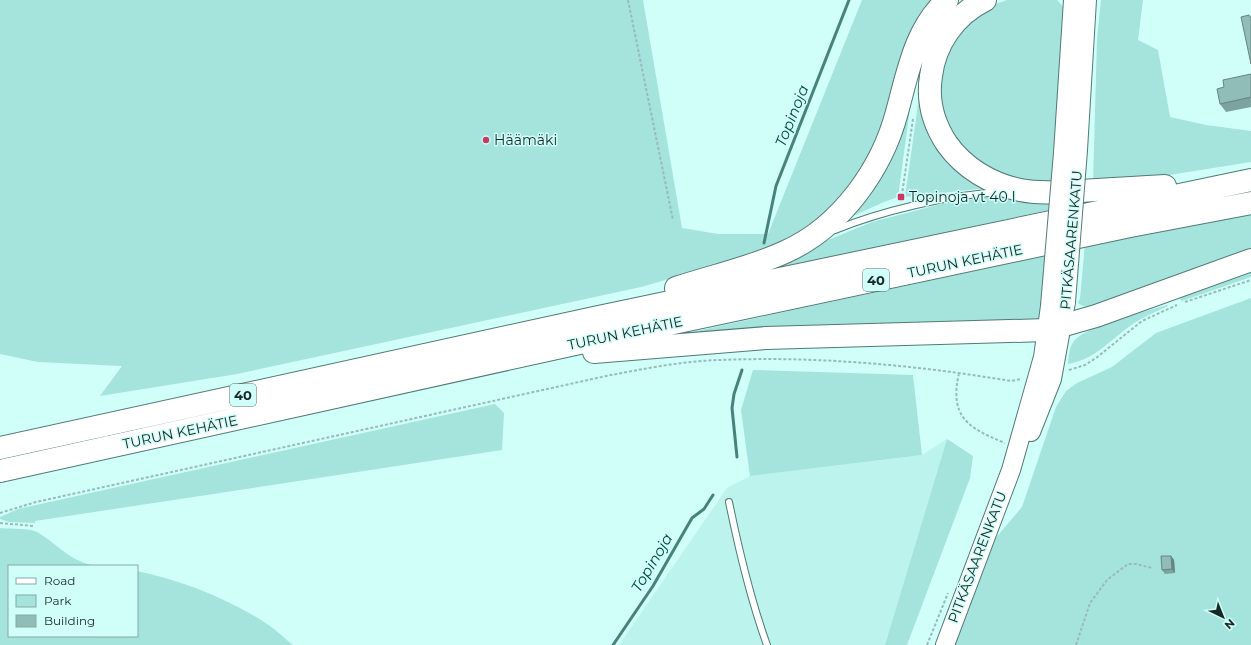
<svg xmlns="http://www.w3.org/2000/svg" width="1251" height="645" viewBox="0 0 1251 645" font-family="Montserrat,sans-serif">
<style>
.built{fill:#bcf3ed}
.green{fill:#a5e3dd}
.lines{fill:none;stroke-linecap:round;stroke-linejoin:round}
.stream{stroke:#48827c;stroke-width:3}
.lane-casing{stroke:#507a76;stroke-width:8}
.secondary-casing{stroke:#507a76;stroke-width:20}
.highway-casing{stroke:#507a76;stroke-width:24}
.path{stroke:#97bcb8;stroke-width:2;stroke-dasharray:3 2;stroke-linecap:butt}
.lane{stroke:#fff;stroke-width:6}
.secondary{stroke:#fff;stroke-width:18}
.highway{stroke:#fff;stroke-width:22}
.secondary-bridge-casing{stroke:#507a76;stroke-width:20;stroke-linecap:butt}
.secondary-bridge{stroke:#fff;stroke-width:18}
.wall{fill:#7da39e}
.shaded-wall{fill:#668481}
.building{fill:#91bdb8;stroke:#668481}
.poi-dot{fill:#c93a62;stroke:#d0fef9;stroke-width:1.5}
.labels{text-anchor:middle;stroke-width:3;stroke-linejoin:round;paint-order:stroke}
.shield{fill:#d0fef9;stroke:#4e6966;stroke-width:1}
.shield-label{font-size:13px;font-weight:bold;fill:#172927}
.poi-label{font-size:14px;fill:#172927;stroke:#d0fef9;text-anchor:start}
.street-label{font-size:14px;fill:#172927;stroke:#d0fef9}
.water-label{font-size:15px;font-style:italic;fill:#004844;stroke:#d0fef9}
</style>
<rect width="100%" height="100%" fill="#d0fef9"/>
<path class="built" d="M947 439 885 645H619L727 488 750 476 922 455Z"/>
<path class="green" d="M0 0H643L682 228 718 234H768L862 0H938L883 131 857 179 813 227 760 253 641 287 237 374 100 396 122 366 38 362 0 354Z
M1007 0H1057L1066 10 1054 186 993 174 959 149 939 105 941 69 960 30 993 5Z
M1101 0H1143L1138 40 1158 50 1170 117 1206 125 1251 131V162L1163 176 1093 183 1097 39Z
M920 90 927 119 996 187 905 197Z
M911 101 898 197 884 202 840 222Z
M994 196H1053V209L733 279 872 222 945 203Z
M1251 212V253L1090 309 1079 304 1078 302 1080 299 1085 244Z
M1048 255 1042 325 641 343Z
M1251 266V277L1182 301 1177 296Z
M1251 298V645H953L988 547 1022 507 1056 407 1066 391 1077 383 1112 367 1156 333Z
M1167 305 1168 306C1155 312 1141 318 1130 326 1109 341 1094 360 1068 364 1069 356 1069 347 1074 341 1086 326 1147 311 1167 305Z
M753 370 913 375 922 455 750 476 741 410Z
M495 404 504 413 502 450 35 521V523L9 522 0 519V517L18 509Z
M947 439 973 456 970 478 907 645H885Z
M0 528C9 529 30 528 37 532 59 545 70 562 97 566H9V636H137V571C180 580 227 598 264 622 274 628 283 637 293 645H0Z"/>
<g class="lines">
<path class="stream" d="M764 243 776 186 849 0
M737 457 732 408 734 394 742 370
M613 645 653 586 692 518 704 509 713 495"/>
<g class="lane-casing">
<path id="lane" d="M835 230C881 211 949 195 999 192
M729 502C739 551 750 598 767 645"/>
</g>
<g class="secondary-casing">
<path id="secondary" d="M1078 150 1087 0
M1063 153 1073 0
M1031 432 1052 379 1066 302
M945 645 1011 470 1043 357 1050 306"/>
</g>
<g class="highway-casing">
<path id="highway" d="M985 0C955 15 935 43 931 76 927 101 933 123 947 144 964 168 991 184 1020 190 1039 194 1061 192 1080 191 1108 189 1137 188 1165 186
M676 288C712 276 750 268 785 252 841 227 882 169 897 112 908 72 915 29 947 0
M594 352 766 338 1047 330 1096 316 1251 260
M0 448 594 318 1251 180
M0 471 575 344 1130 226 1251 203"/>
</g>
<path class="path" d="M628 0 673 220
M901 201 913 119
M1185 302 1251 280
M1069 370 1085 365 1096 358 1142 321 1177 305
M959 373C949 417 968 428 1005 443
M0 513 36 502 606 376C643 369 682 361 720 360 817 356 915 365 1011 381L1021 379
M0 523 34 526
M927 645 948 593
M1076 645 1090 603 1107 580 1128 564H1136L1152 568"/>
<use href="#lane" class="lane"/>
<use href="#secondary" class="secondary"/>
<use href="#highway" class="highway"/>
<g class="secondary-bridge-casing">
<path id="secondary-bridge" d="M1066 302 1078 150
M1050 306 1063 153"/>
</g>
<use href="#secondary-bridge" class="secondary-bridge"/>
</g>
<path class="wall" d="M1251 74V107L1226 112 1220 104 1224 87Z
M1171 556 1174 560 1175 573 1165 574 1162 570Z"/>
<path class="shaded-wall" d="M1171 556 1174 560 1175 573 1172 569Z"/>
<path class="building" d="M1249 15 1250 17H1251V64L1241 17Z
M1251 74V97L1220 104 1217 89 1224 87 1223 80Z
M1161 556H1171L1172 569 1162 570Z"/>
<g class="poi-dot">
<circle cx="486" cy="140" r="4"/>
<rect x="897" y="193" width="8" height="8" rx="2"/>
</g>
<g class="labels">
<g class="shield">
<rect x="863" y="269" width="26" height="22" rx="3"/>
<rect x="230" y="384" width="26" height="22" rx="3"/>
</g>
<g class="shield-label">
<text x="876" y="285">40</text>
<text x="243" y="400">40</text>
</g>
<g class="poi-label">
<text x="494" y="145">Häämäki</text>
<text x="909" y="202">Topinoja vt 40 I</text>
</g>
<g class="street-label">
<text transform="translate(1071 240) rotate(-85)" y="5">PITKÄSAARENKATU</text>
<text transform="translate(965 261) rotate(-12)" y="5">TURUN KEHÄTIE</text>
<text transform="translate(625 333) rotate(-12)" y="5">TURUN KEHÄTIE</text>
<text transform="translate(180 432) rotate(-12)" y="5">TURUN KEHÄTIE</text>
<text transform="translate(977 557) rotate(-69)" y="5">PITKÄSAARENKATU</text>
</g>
<g class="water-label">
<text transform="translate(792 116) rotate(-68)" y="5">Topinoja</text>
<text transform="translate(652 563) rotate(-59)" y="5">Topinoja</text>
</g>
</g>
<rect x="8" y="565" width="130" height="72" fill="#d0fef9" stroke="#86a9a5"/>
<rect x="16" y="578" width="20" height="6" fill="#ffffff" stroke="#86a9a5"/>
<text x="44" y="585" font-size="12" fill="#172927">Road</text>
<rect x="16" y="595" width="20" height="12" fill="#a5e3dd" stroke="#86a9a5"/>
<text x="44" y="605" font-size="12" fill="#172927">Park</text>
<rect x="16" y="615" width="20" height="12" fill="#91bdb8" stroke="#86a9a5"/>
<text x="44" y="625" font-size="12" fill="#172927">Building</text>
<g transform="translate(1223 617) rotate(137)" stroke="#d0fef9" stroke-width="3" paint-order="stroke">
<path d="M0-3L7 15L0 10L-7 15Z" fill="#172927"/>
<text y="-6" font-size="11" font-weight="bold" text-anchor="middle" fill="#172927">N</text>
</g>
</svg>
